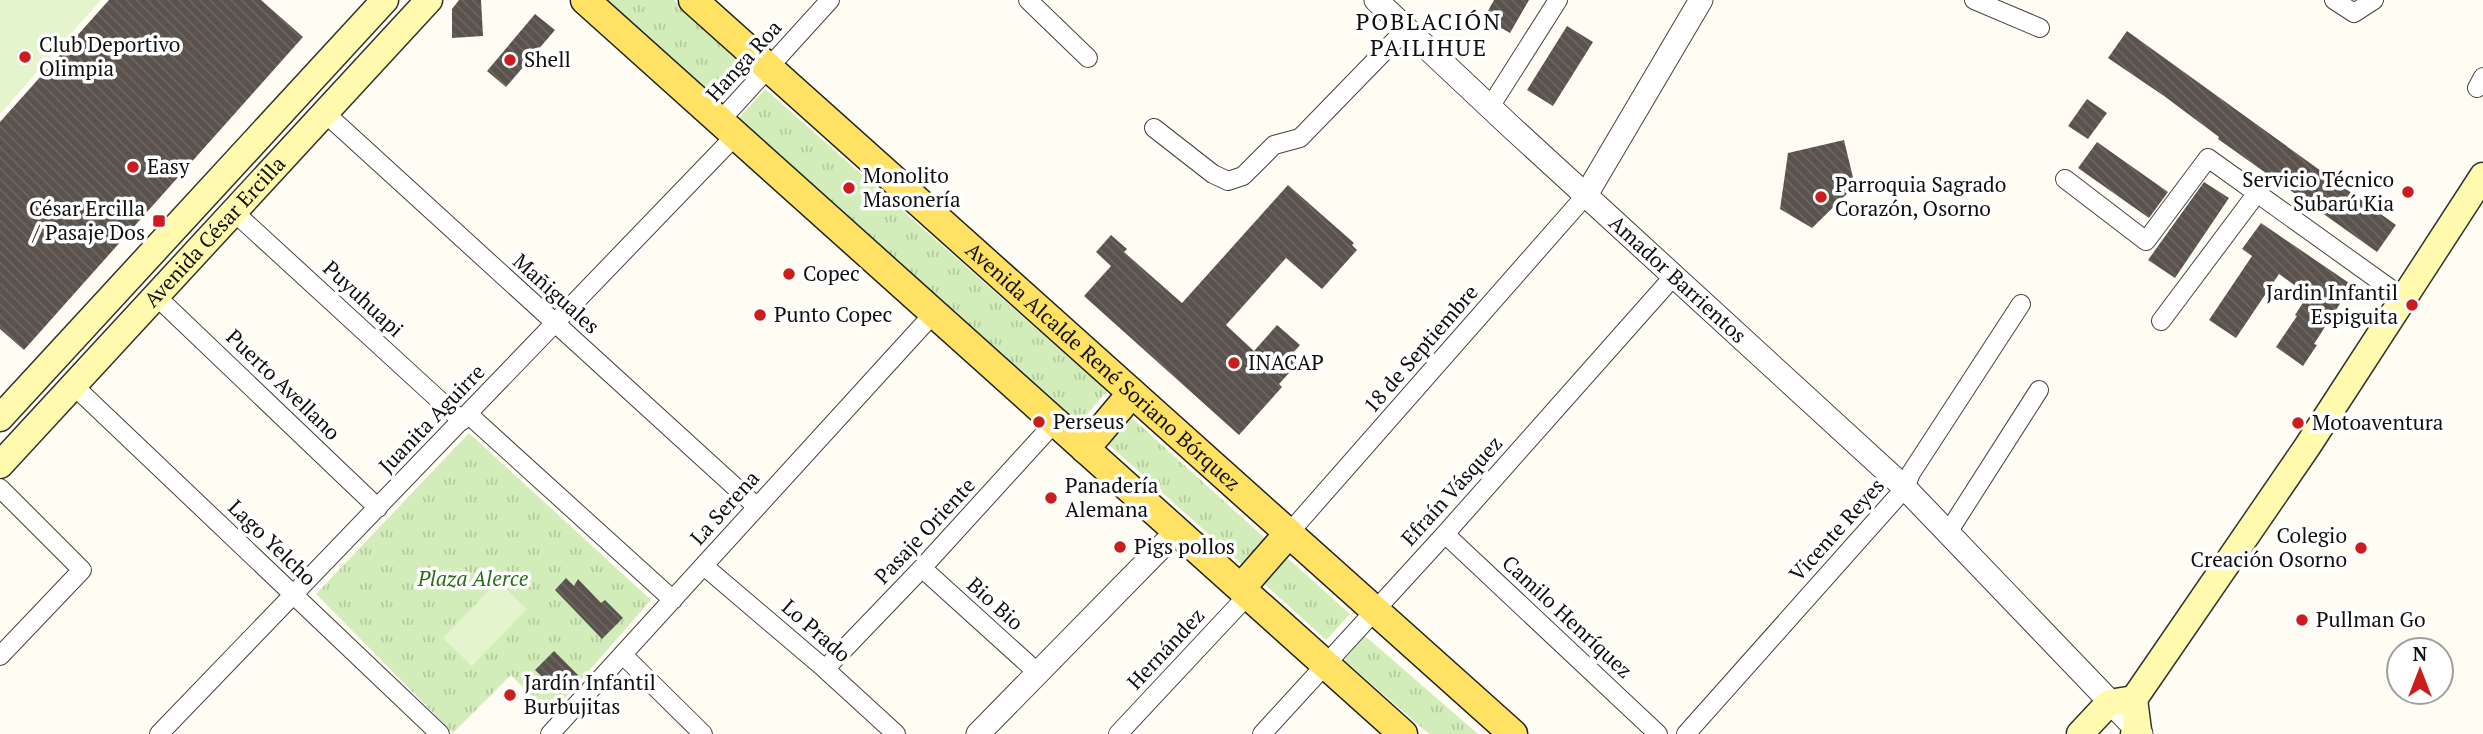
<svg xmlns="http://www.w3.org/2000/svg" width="2483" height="734" viewBox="0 0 2483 734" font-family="'PT Serif',serif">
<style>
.grass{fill:url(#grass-tufts)}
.pitch{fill:#e4f4cc}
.building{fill:url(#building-back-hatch)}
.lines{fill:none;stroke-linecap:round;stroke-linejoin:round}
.minor-casing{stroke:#434343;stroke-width:20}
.tertiary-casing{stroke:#434343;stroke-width:25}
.secondary-casing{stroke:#323232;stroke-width:29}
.primary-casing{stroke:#212121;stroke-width:31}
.minor{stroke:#fff;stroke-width:18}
.tertiary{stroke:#fff;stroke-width:23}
.secondary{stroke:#fffaae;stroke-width:26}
.primary{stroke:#ffe163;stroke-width:28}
.poi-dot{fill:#cb1d1d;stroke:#fff;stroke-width:2.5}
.labels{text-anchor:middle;stroke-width:7;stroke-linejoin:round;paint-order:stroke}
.poi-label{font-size:21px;fill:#101010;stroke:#fff;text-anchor:start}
.street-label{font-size:21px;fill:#101010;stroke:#fff}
.park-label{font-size:21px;font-style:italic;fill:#286e1b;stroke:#fff}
.neighbourhood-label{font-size:23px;letter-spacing:2px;fill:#101010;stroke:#fff}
</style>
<defs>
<pattern id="grass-tufts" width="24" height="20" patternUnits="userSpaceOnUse" patternTransform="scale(1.75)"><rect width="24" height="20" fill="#d2edb9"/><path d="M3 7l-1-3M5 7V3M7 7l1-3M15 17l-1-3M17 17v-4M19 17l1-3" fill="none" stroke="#b3ca9e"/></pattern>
<pattern id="building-back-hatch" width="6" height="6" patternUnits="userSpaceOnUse" patternTransform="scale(1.75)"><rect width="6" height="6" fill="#5a524c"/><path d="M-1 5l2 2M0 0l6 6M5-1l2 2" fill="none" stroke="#6d6661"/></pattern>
</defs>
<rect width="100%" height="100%" fill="#fffdf3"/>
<path class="grass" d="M593 0H674L744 62 708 103Z
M765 89 1107 391 1077 426 734 124Z
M1131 417 1269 542 1246 568 1107 443Z
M469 433 651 600 550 715 511 675 453 733 316 594Z
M1284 555 1350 614 1326 640 1260 580Z
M1365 636 1478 734H1429L1344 660Z"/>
<path class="pitch" d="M0 0H101L0 114Z
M498 581 527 609 472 666 443 638Z"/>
<path class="building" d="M109 0H261L303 37 24 350 0 329V122Z
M459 0H481L483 36 452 38V9Z
M1494 0H1529L1510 33 1484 18Z
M535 14 555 30 506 87 487 71Z
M1567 26 1593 42 1553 106 1527 90Z
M2127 31 2396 225 2377 252 2218 139 2219 137 2164 96 2108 58Z
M2087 99 2107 113 2088 139 2068 126Z
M1844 140 1855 186 1812 228 1780 209 1788 153Z
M2097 142 2168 192 2149 218 2078 168Z
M2204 182 2229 198 2175 278 2148 260Z
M1288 185 1354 243 1352 245 1357 250 1322 289 1286 258 1226 325 1254 351 1277 325 1300 345 1292 354 1300 361 1279 384 1282 387 1239 435 1084 296 1111 266 1096 252 1111 235 1127 249 1124 252 1182 303Z
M2261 223 2352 285 2314 344 2317 345 2303 366 2276 347 2297 316 2295 315 2308 295 2279 274 2236 338 2209 320 2252 256 2242 249Z
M566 578 574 586 578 579 601 603 605 600 623 618 602 639 555 590Z
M554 651 578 675 560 694 535 670Z"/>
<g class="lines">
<g class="minor-casing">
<path id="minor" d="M1028 0 1088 58
M1974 0 2040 28
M2334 0 2354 13 2374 0
M2477 88 2483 77
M1490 107 1558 0
M325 113 757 507
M720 121 830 0
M1154 128 1213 174 1228 181 1243 176 1274 145 1300 138 1406 29
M2065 179 2146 241 2208 158 2402 297
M234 212 462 421
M156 296 378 508
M2161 321 2257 193
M73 385 440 734
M468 414 673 600
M0 488 82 570 0 656
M1289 533 1586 195
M1445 534 1658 734
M1947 534 2039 390
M704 566 825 669 896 734
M922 568 1038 673
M623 655 703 734
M825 669 922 568 1055 422
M159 734 736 135
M550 734 934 313
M1118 734 1248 595
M1262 734 1445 534 1673 277
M1686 734 1905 488 1911 473 2021 304"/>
</g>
<g class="tertiary-casing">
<g id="tertiary">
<path id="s1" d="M1376 0 1509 125 1905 488 2141 734"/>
<path d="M1586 195 1701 0"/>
<path d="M978 734 1177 531"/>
</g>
</g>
<g class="secondary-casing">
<g id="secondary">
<path d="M0 418 385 0"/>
<path id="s2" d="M0 465 429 0"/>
<path d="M2134 699 2307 447 2483 176"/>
<path d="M2080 734 2109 703 2134 699"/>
<path d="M2134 734 2138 730 2134 699"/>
</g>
</g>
<g class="primary-casing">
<g id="primary">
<path d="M585 0 1403 734"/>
<path id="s3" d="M693 0 1513 734"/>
<path d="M1085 449 1132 393"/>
<path d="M1241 588 1289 533"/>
</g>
</g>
<use href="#minor" class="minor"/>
<use href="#tertiary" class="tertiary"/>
<use href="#secondary" class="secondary"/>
<use href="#primary" class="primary"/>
</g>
<g class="poi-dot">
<circle cx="25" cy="57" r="7"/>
<circle cx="510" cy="60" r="7"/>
<circle cx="133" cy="167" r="7"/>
<circle cx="849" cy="188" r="7"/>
<circle cx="2408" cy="192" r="7"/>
<circle cx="1821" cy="197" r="7"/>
<rect x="152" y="214" width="14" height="14" rx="3.5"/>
<circle cx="789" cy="274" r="7"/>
<circle cx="2412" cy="305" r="7"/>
<circle cx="760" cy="315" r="7"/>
<circle cx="1234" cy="363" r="7"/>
<circle cx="1039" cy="422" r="7"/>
<circle cx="2298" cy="423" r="7"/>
<circle cx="1051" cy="498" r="7"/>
<circle cx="1120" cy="547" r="7"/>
<circle cx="2361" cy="548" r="7"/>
<circle cx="2302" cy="620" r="7"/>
<circle cx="510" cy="695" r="7"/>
</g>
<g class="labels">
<g class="poi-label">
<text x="39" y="52">Club Deportivo<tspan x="39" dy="24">Olimpia</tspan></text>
<text x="524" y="67">Shell</text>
<text x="147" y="174">Easy</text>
<text x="863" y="183">Monolito<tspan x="863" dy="24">Masonería</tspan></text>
<text x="2394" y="187" text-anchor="end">Servicio Técnico<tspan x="2394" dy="24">Subarú Kia</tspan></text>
<text x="1835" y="192">Parroquia Sagrado<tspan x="1835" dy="24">Corazón, Osorno</tspan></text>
<text x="145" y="216" text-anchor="end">César Ercilla<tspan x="145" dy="24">/ Pasaje Dos</tspan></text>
<text x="803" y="281">Copec</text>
<text x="2398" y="300" text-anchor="end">Jardin Infantil<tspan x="2398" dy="24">Espiguita</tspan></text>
<text x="774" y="322">Punto Copec</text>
<text x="1248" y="370">INACAP</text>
<text x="1053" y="429">Perseus</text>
<text x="2312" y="430">Motoaventura</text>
<text x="1065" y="493">Panadería<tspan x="1065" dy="24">Alemana</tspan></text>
<text x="2347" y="543" text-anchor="end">Colegio<tspan x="2347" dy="24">Creación Osorno</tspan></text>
<text x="1134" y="554">Pigs pollos</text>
<text x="2316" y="627">Pullman Go</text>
<text x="524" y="690">Jardín Infantil<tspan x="524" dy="24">Burbujitas</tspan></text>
</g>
<g class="street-label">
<text transform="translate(744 61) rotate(-48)" y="7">Hanga Roa</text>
<text dy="7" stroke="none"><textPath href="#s2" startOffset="317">Avenida César Ercilla</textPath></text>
<text dy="7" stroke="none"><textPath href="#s1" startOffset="411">Amador Barrientos</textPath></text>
<text transform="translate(556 294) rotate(42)" y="7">Mañiguales</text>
<text transform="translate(363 299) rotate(43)" y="7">Puyuhuapi</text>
<text transform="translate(1421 349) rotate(-49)" y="7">18 de Septiembre</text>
<text dy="7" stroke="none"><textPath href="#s3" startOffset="550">Avenida Alcalde René Soriano Bórquez</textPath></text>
<text transform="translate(283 385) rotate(44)" y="7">Puerto Avellano</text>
<text transform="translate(432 419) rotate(-46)" y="7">Juanita Aguirre</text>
<text transform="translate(1452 491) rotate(-48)" y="7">Efraín Vásquez</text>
<text transform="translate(725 508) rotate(-48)" y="7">La Serena</text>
<text transform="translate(1837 530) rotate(-48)" y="7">Vicente Reyes</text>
<text transform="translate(925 531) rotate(-47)" y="7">Pasaje Oriente</text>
<text transform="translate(272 543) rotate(44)" y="7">Lago Yelcho</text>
<text transform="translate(995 604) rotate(42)" y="7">Bio Bio</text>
<text transform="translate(1567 617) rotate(43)" y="7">Camilo Henríquez</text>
<text transform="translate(816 631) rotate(41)" y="7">Lo Prado</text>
<text transform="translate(1166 649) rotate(-47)" y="7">Hernández</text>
</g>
<g class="park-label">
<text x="473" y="586">Plaza Alerce</text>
</g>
<g class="neighbourhood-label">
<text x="1429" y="30">POBLACIÓN<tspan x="1429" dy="26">PAILIHUE</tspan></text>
</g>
</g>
<g transform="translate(2420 671)"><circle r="33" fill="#ffffff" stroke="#9f9f9f" stroke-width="2"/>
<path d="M0-5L12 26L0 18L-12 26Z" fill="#cb1d1d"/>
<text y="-10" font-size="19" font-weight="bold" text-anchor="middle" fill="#101010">N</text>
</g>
</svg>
